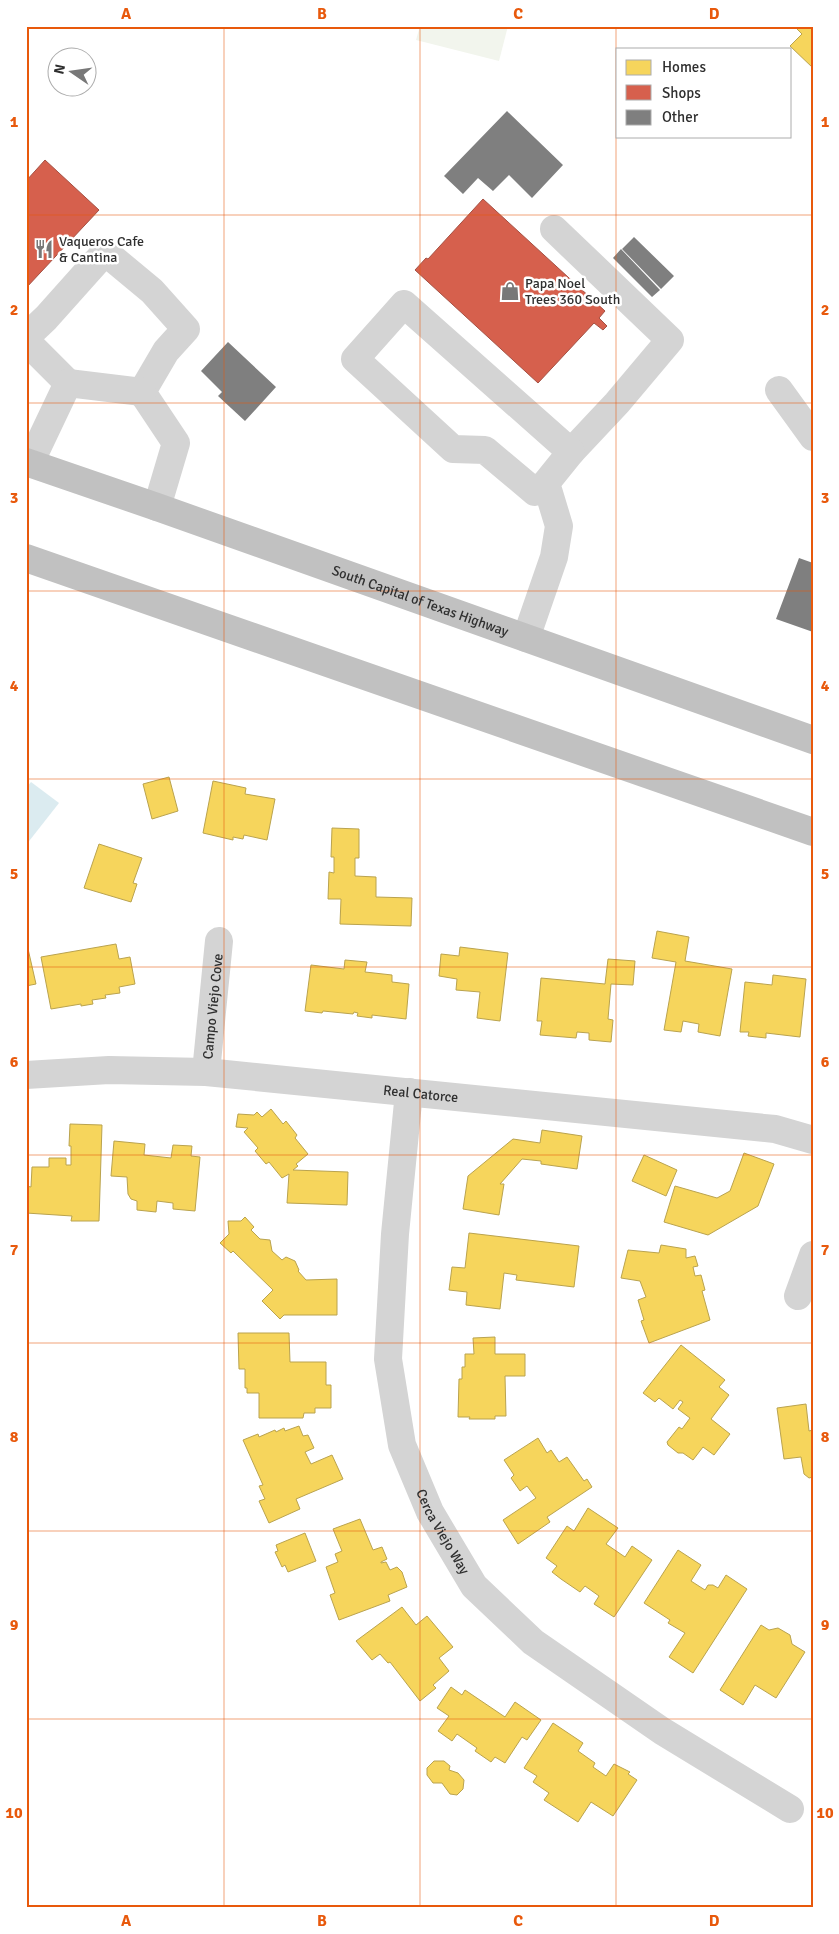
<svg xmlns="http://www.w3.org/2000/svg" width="839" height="1934" viewBox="0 0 839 1934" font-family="Signika,sans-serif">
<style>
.green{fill:#f2f5ed}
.water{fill:#dbebf0}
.homes{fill:#f6d55c;stroke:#baa34e}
.shops{fill:#d6604d;stroke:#a45144}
.building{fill:#7f7f7f}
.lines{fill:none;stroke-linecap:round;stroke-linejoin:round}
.minor{stroke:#d4d4d4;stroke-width:28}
.highway{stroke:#c1c1c1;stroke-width:28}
.grid{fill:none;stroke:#e8590c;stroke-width:1;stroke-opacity:0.55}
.labels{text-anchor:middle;stroke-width:5;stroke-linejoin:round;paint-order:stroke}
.poi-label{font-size:14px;fill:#2f2f2f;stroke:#fff;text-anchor:start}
.street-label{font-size:14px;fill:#2f2f2f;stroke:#fff}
.neatline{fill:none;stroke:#e8590c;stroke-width:2}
.grid-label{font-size:16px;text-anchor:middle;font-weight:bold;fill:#e8590c}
</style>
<rect width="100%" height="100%" fill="#fff"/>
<path class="green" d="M420 26H508L499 61 416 40Z"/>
<path class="water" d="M31 782 59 803 26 845V788Z"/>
<path class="homes" d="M794 26H813V68L790 46 802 34Z
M169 777 178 811 152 819 143 784Z
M213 781 246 788 245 794 275 799 267 840 244 835 243 839 233 837V840L203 833Z
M332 828 359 829V858H355V876L376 877V897L412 898 411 926 340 924 341 899H328L329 872 334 873V857H331Z
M99 844 142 858 133 883 137 884 131 902 84 888Z
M657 931 689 937 685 961 732 969 720 1036 698 1032 699 1024 683 1021 681 1032 664 1030 676 962 652 958Z
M26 940 36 984 26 986Z
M116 944 119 959 130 957 135 984 119 987 120 993 105 995 106 998 92 1000 93 1004 81 1006V1004L51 1009 41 957Z
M460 947 508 953 500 1021 477 1018 480 992 456 990 457 979 439 976 441 954 459 956Z
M608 959 635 961 633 985 611 984 608 1019 613 1020 611 1042 589 1040V1033L577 1032 576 1038 540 1035 542 1021H537L541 978 605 984Z
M345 960 367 962 365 972 392 975V982L409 984 406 1019 372 1015V1018L357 1016 358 1013 354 1012 353 1014 323 1011 322 1013 305 1011 311 965 344 969Z
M773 975 806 979 800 1037 766 1033V1038L748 1036 749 1032H740L745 982 772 985Z
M271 1109 283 1124 286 1121 297 1135 295 1138 308 1154 296 1164 298 1166 293 1170 348 1172 347 1205 287 1203 289 1174 282 1178 269 1162 266 1164 255 1151 258 1148 244 1132 248 1128 236 1127 238 1114 254 1115 257 1112 262 1117Z
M70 1124 102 1125 99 1221H71L72 1216 26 1213V1186L31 1187 32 1167H49V1158H66V1165H71V1146H69Z
M542 1130 582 1136 577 1169 541 1164V1161L522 1159 500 1184H504L499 1215 463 1209 468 1176 513 1139 540 1143Z
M114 1141 145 1144 144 1155 171 1158 173 1145 192 1146 191 1156 200 1157 195 1211 173 1209V1203L157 1201 156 1212 137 1210V1201L131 1199 128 1194 127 1177 111 1176Z
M744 1153 774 1164 758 1206 708 1235 664 1222 675 1186 717 1198 730 1191Z
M644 1155 677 1170 666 1196 632 1181Z
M245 1217 254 1227 251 1230 260 1239 270 1240 272 1251 282 1260 286 1257 295 1261 299 1270 298 1271 306 1280 337 1279V1315H284L280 1319 262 1301 273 1290 233 1251 231 1253 220 1243 229 1234 228 1221H241Z
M469 1233 579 1246 574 1287 516 1280 517 1275 504 1273 500 1309 466 1305 467 1292 449 1290 452 1267 465 1268Z
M661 1245 686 1249V1258L695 1256 698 1266 693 1267 695 1276 701 1275 705 1290 702 1291 710 1320 649 1343 641 1321 644 1320 638 1300 646 1297 640 1281 621 1278 628 1250 659 1253Z
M238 1333H289L290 1362H326V1385H331V1408H315V1413H304L303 1418H259V1393H247V1388H245V1369H239Z
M495 1337V1354H525V1376H505L506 1416H495V1419H469L470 1417H458L459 1379H462V1367H465V1354H474L473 1338Z
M681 1345 725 1380 719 1387 729 1395 711 1419 730 1434 714 1455 703 1447 693 1460 683 1453H678L668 1445 667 1442 679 1427 682 1429 690 1418 678 1409 683 1402 680 1400 673 1409 659 1398 655 1402 643 1393Z
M806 1404 809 1431 813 1430V1425V1477L809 1478 804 1474 801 1457 784 1459 777 1408Z
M299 1426 303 1436 308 1435 314 1448 305 1452 311 1464 332 1455 343 1479 296 1499 300 1509 269 1523 259 1501 265 1499 259 1486 263 1485 243 1440 258 1434 259 1437 275 1430 276 1432 284 1428 285 1431Z
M538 1438 547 1453 551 1450 559 1462 567 1457 584 1481 587 1479 592 1487 547 1517 550 1522 518 1544 503 1520 536 1498 527 1486 520 1491 511 1478 514 1475 504 1460Z
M588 1508 618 1528 606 1544 625 1557 632 1546 652 1560 614 1617 594 1604 599 1596 585 1586 580 1592 561 1579 552 1572 557 1566 546 1558 567 1526 574 1531Z
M360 1519 373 1550 382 1547 387 1559 381 1562V1563L386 1562 390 1570 397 1567 402 1572 407 1587 388 1595 390 1601 339 1620 330 1595 335 1593 326 1567 338 1562 335 1554 342 1551 333 1529Z
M305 1533 316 1561 288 1572 285 1565 282 1567 275 1552 278 1551 276 1545Z
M678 1550 701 1565 691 1581 705 1590 708 1585H713L718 1588 726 1575 747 1589 693 1673 669 1657 685 1633 668 1623 670 1620 644 1603Z
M402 1607 416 1625 427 1616 453 1647 439 1658 449 1671 433 1685 436 1688 420 1701 390 1662 388 1663 380 1654 372 1660 356 1641Z
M761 1625 769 1630 778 1628 790 1635 792 1644 805 1652 776 1698 755 1685 743 1705 720 1690Z
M451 1687 462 1695 465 1690 505 1717 515 1702 541 1720 527 1740 522 1737 505 1763 495 1757 491 1762 475 1751 477 1748 457 1734 452 1741 438 1731 449 1716 437 1708Z
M553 1723 583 1743 578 1751 595 1763 593 1767 606 1776 614 1764 630 1772 628 1774 637 1780 613 1816 591 1802 578 1822 544 1800 549 1793 533 1782 537 1776 524 1768Z
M434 1761H444L450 1766 449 1770 458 1773 464 1780 463 1789 457 1795 450 1794 442 1783H433L427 1775V1768Z"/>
<path class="shops" d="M45 160 99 210 26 288V181Z
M483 199 605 311 599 318 607 326 603 330 594 323 538 383 415 270 426 258 428 259Z"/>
<path class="building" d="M507 111 563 165 532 198 509 175 493 191 478 178 463 194 444 176Z
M634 237 674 276 661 289 622 249Z
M621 249 660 290 652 297 613 258Z
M228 342 276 387 245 421 218 396 222 392 201 371Z
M799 558 813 563V632L776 619Z"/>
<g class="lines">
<g class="minor">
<path d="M554 229 670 340 617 403 571 452"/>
<path d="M26 337 46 318 105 252 152 291 186 329 166 351 142 392 176 443 157 507"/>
<path d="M26 341 68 383"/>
<path d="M779 390 813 437"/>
<path d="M30 463 68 383 142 392"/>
<path d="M526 638 554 557 559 526 546 483 571 452 404 304 355 359 453 449 485 450 535 492 546 483"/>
<path id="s1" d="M206 1072 219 941"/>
<path id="s2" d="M26 1075 109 1070 206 1072 775 1129 813 1140"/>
<path id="s3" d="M409 1092 395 1234 388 1359 402 1445 430 1512 474 1586 533 1642 662 1731 790 1809"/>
<path d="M798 1296 813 1255"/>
</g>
<g class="highway">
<path id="s4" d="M26 462 157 507 813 740"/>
<path d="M26 558 813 832"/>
</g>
</g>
<path class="grid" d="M224 26V1908M420 26V1908M616 26V1908M26 215H813M26 403H813M26 591H813M26 779H813M26 967H813M26 1155H813M26 1343H813M26 1531H813M26 1719H813"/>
<defs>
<g id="restaurant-bare" transform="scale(1.5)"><path d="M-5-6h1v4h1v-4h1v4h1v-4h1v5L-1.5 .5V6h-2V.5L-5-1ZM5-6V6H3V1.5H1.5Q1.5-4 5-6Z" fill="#787878" stroke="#fff" stroke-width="2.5" paint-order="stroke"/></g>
<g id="shop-bare" transform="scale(1.5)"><path d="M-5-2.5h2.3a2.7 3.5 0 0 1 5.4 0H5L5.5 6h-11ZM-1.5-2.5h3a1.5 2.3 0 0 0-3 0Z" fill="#787878" stroke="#fff" stroke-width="2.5" paint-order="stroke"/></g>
</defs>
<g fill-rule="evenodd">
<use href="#restaurant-bare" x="44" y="249"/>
<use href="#shop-bare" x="510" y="291"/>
</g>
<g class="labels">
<g class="poi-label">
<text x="59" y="246">Vaqueros Cafe<tspan x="59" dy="16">&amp; Cantina</tspan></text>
<text x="525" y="288">Papa Noel<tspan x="525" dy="16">Trees 360 South</tspan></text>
</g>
<g class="street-label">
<text dy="5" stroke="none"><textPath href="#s4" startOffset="418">South Capital of Texas Highway</textPath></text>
<text dy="5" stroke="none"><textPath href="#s1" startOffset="66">Campo Viejo Cove</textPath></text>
<text dy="5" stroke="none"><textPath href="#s2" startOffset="396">Real Catorce</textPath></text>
<text dy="5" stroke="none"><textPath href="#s3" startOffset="451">Cerca Viejo Way</textPath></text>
</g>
</g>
<rect width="839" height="1934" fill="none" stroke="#ffffff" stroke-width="55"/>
<rect x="616" y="48" width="175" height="90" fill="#ffffff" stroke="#acacac"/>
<rect x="626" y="60" width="25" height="15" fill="#f6d55c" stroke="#acacac"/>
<text x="662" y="72" font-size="15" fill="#2f2f2f">Homes</text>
<rect x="626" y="85" width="25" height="15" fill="#d6604d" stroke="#acacac"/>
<text x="662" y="98" font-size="15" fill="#2f2f2f">Shops</text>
<rect x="626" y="110" width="25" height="15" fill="#7f7f7f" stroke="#acacac"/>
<text x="662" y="122" font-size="15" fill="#2f2f2f">Other</text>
<g transform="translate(72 72) rotate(283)"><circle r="24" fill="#ffffff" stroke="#acacac"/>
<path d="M0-4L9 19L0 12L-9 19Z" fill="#787878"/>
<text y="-8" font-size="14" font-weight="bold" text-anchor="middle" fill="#2f2f2f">N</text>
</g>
<rect x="28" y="28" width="784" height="1878" class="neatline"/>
<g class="grid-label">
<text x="126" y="19">A</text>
<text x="322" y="19">B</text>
<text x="518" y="19">C</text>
<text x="714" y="19">D</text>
<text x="14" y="127">1</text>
<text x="825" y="127">1</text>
<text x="14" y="315">2</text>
<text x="825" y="315">2</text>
<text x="14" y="503">3</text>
<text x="825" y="503">3</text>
<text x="14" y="691">4</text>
<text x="825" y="691">4</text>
<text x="14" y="879">5</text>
<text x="825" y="879">5</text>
<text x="14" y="1067">6</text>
<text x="825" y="1067">6</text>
<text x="14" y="1255">7</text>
<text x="825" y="1255">7</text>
<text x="14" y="1442">8</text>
<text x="825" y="1442">8</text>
<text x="14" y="1630">9</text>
<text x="825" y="1630">9</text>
<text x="14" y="1818">10</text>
<text x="825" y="1818">10</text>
<text x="126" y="1926">A</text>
<text x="322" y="1926">B</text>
<text x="518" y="1926">C</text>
<text x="714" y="1926">D</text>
</g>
</svg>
